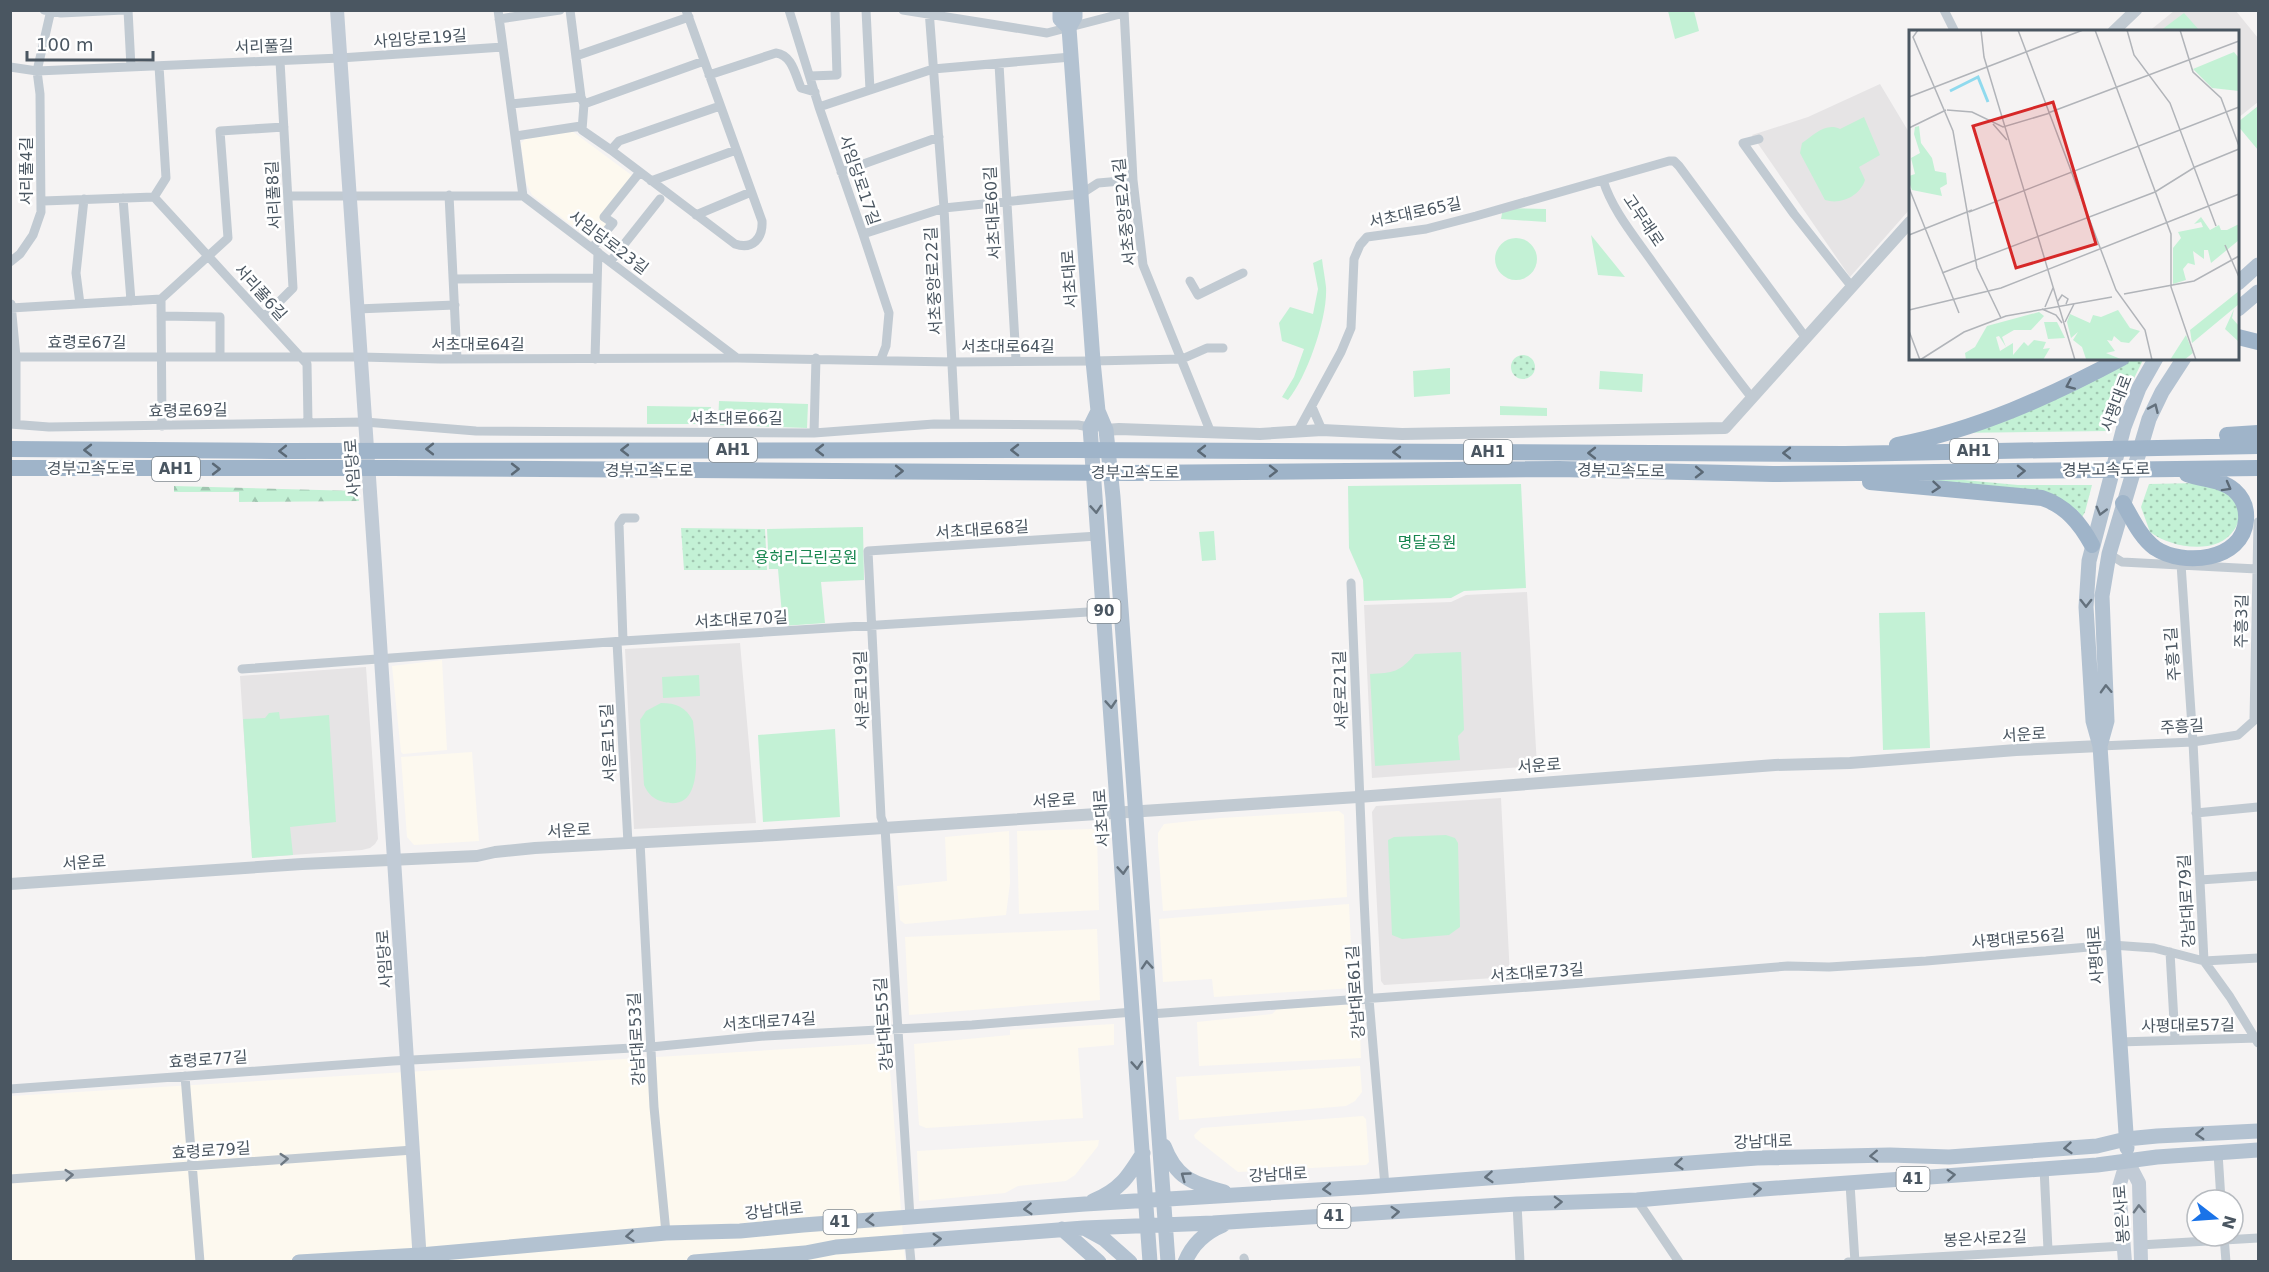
<svg xmlns="http://www.w3.org/2000/svg" width="2269" height="1272" viewBox="0 0 2269 1272" font-family="'DejaVu Sans','Noto Sans KR',sans-serif">
<style>
.commercial{fill:#fdf9ef}
.education{fill:#e6e4e5}
.grass{fill:url(#grass-dots)}
.forest{fill:url(#forest-firs)}
.park{fill:#c3f1d5}
.lines{fill:none;stroke-linecap:round;stroke-linejoin:round}
.minor{stroke:#c1cad2;stroke-width:9}
.tertiary{stroke:#c1cad2;stroke-width:12}
.secondary{stroke:#c1cbd6;stroke-width:14}
.primary{stroke:#b3c2d1;stroke-width:15}
.trunk{stroke:#9fb4c9;stroke-width:16}
.oneway{stroke:#5b6976}
.oneway2{stroke:#64717d}
.oneway3{stroke:#6e7983}
.oneway4{stroke:#6e7984}
.labels{text-anchor:middle;stroke-width:5;stroke-linejoin:round;paint-order:stroke}
.shield{fill:#fff;stroke:#808990;stroke-width:1.5}
.shield-label{font-size:15px;font-weight:bold;fill:#4a5661}
.street-label{font-size:16px;fill:#4a5661;stroke:#fff}
.park-label{font-size:16px;fill:#17864f;stroke:#fff}
.inset-river{fill:none;stroke:#90daee;stroke-width:3}
.inset-road{fill:none;stroke:#b1b4b9;stroke-width:1.5}
.view{fill:#d62828;fill-opacity:0.15;stroke:#d62828;stroke-width:3}
.inset-edge{fill:none;stroke:#4a5661;stroke-width:3}
</style>
<defs>
<pattern id="grass-dots" width="8" height="8" patternUnits="userSpaceOnUse" patternTransform="scale(1.5)"><rect width="8" height="8" fill="#c3f1d5"/><path d="M2 2h.1M6 6h.1" fill="none" stroke="#a0c6b0" stroke-width="1.8" stroke-linecap="round"/></pattern>
<pattern id="forest-firs" width="22" height="20" patternUnits="userSpaceOnUse" patternTransform="scale(1.5)"><rect width="22" height="20" fill="#c3f1d5"/><path d="M5 1l3.5 6h-7zM16 11l3.5 6h-7z" fill="#a0c6b0"/></pattern>
</defs>
<rect width="100%" height="100%" fill="#f5f3f3"/>
<path class="commercial" d="M572 131 634 177 601 219 608 225 595 243 532 195 526 183 521 143 526 138Z
M442 660 447 750 403 754 401 752 392 666Z
M472 752 479 841 414 845 407 837 401 757Z
M1339 811 1344 815 1347 897 1163 911 1158 846V833L1164 824 1220 818Z
M1092 829 1095 831 1097 836 1099 910 1019 914 1017 831Z
M1009 831 1010 883 1006 915 905 924 900 920 897 886 947 881 945 837Z
M1349 904 1353 988 1214 997 1212 979 1163 982 1159 919Z
M1097 929 1100 1000 909 1015 905 937Z
M1359 1004 1361 1058 1199 1066 1197 1022 1272 1014 1277 1009Z
M1114 1024V1045L1078 1048 1083 1118 926 1128 919 1125 914 1044 1010 1035V1030Z
M886 1043 888 1045 905 1261 11 1262V1096Z
M1360 1066 1362 1092 1355 1101 1346 1106 1179 1120 1176 1077Z
M1363 1116 1366 1119 1369 1162 1366 1165 1238 1172 1195 1138 1194 1135 1201 1128Z
M1099 1140 1098 1146 1075 1175 1066 1181 1018 1186 1005 1193 919 1201 917 1151Z"/>
<path class="education" d="M2174 11H2236L2258 38V102L2238 118V32H2148Z
M1880 84 1910 134V209L1850 277 1752 135 1808 117Z
M1527 592 1537 766 1372 778 1364 605 1451 602 1466 595Z
M740 643 756 823 634 829 625 649Z
M366 667 378 839 375 844 370 848 362 850 252 858 240 676Z
M1501 798 1510 977 1384 985 1381 981 1372 812 1376 806Z"/>
<path class="grass" d="M1511 367a12 12 0 1 1 24 0a12 12 0 1 1-24 0Z
M2135 359H2142V362L2108 431 1951 433Z
M1927 480H1964L2018 485H2092L2085 512 2082 517 2077 510Z
M2199 483 2228 492C2231 497 2236 503 2238 508 2241 515 2238 525 2234 530 2217 556 2171 548 2150 532L2141 507 2149 484Z
M681 528 765 529 767 570H684Z"/>
<path class="forest" d="M174 486 357 491 359 501 239 502V492H174Z"/>
<path class="park" d="M1668 11H1694L1699 31 1675 39Z
M2184 13 2200 31H2160Z
M2258 106V150L2238 126V122Z
M1864 117 1880 155 1859 167 1865 180C1860 196 1841 205 1825 200L1800 153 1802 143C1814 135 1826 122 1840 129Z
M1503 208 1546 209V222L1501 219Z
M1591 235 1625 277 1598 275Z
M1495 259a21 21 0 1 1 42 0a21 21 0 1 1-42 0Z
M1322 259C1323 268 1325 278 1326 287 1328 317 1307 377 1288 400L1282 397 1294 377 1304 349 1282 341 1279 323 1290 307 1313 314 1318 289 1313 263Z
M1450 368V394L1414 397 1413 371Z
M1600 371 1643 374 1642 392 1599 389Z
M719 401 808 404 807 428 718 425Z
M647 406 711 407V424H647Z
M1500 406 1547 408V416L1500 415Z
M1521 484 1526 588 1464 591 1451 598 1364 601 1363 580 1349 548 1348 486Z
M863 527 864 580 821 582 825 623 783 626 778 569H769L767 529Z
M1214 531 1216 560 1202 561 1199 532Z
M1925 612 1930 748 1883 750 1879 613Z
M1461 652 1464 730 1458 736 1460 760 1375 766 1370 674C1393 673 1400 672 1415 654Z
M699 675 700 696 663 698 662 677Z
M661 703C676 703 686 707 693 721 695 745 707 813 664 802 654 800 648 794 644 785L640 720 646 711Z
M279 712 280 719 329 715 336 822 290 827 293 855 252 858 243 719 265 718 269 713Z
M835 729 840 817 763 822 758 735Z
M1446 835 1455 838 1458 843 1460 927 1449 935 1402 939 1392 935 1388 840 1394 837Z"/>
<g class="lines">
<path class="minor" d="M44 10 61 13 124 10
M128 10 131 67
M498 10 523 196
M570 10 581 97 584 104 582 130 611 150 735 244C753 250 763 238 762 221L686 10
M789 10 819 107 863 234 889 313 886 346 881 359
M866 10 870 90
M903 10 1047 33 1124 13
M929 10 944 208 955 423
M1124 10 1133 180 1143 265 1211 433
M1944 10 1955 32
M499 19 560 10
M576 56 689 17
M999 64 1016 360
M10 67 37 71 340 58 503 47
M709 75 776 53C792 55 795 74 801 88L815 92
M810 76 837 75 835 10
M511 104 581 97
M584 104 704 61
M819 107 933 69 1071 57
M516 136 581 126
M1759 139 1743 143 1794 214 1852 287
M611 150 619 141 720 106
M841 172 939 137
M1603 180C1612 210 1635 237 1653 263 1685 308 1717 354 1752 398
M651 181 736 150
M449 195 457 359
M288 196H523L737 358
M154 197 307 364 308 423
M123 198 131 301
M43 201 154 197 166 178 159 66
M696 215 751 192
M863 234 944 208 1081 194 1098 183 1133 180
M592 248 613 223 604 217 640 172
M10 262 20 254 33 235 41 212 40 94 37 71 51 10
M610 262 660 199
M454 279 597 278
M1190 281 1198 295 1243 273
M161 299 162 426
M11 304 16 357V424
M80 304 76 273 84 199
M11 308 161 299 228 238 220 131 284 127
M357 309 455 305
M161 316 220 317V357
M264 317 293 288 280 61
M10 357H361L440 359 737 358 952 362 1093 361 1182 359 1207 348H1223
M595 359 598 252
M1312 407 1322 430
M10 424 49 427 365 422 476 431 814 433 934 424 1078 425 1095 428
M1298 431 1341 352 1351 328 1354 259 1360 245 1367 237 1426 229 1476 216 1669 161H1674L1679 166 1806 338
M814 433 816 358
M2109 554 2122 562 2257 569
M2181 564 2193 742 2204 961 2230 997 2258 1043
M1351 583 1364 899 1369 999 1385 1186
M623 641 619 524 623 518H635
M617 642 628 843
M242 669 623 641 1104 611
M2254 720 2258 522
M2100 746 2193 742 2238 735 2258 717
M2196 813 2258 807
M640 842 654 1107 666 1233
M2200 880 2258 876
M2170 952 2175 1039
M1150 1014 1558 985 1788 966 1829 967 1926 961 2112 945 2154 948 2204 961 2258 958
M2118 1042 2258 1038
M185 1076 200 1262
M10 1089 393 1061 651 1047 765 1036 972 1025 1133 1012
M2218 1153 2221 1200
M2044 1168 2048 1250
M10 1179 413 1150
M1850 1184 1855 1262
M1637 1200 1679 1262
M1517 1204 1520 1262
M910 1217 885 828 881 817 868 551 1098 536
M2224 1236 2226 1262
M909 1241 911 1262
M2140 1245 2258 1238
M1244 1258 1245 1262
M1848 1262 2124 1246"/>
<path class="tertiary" d="M2113 32 2136 10
M1106 430 1119 429 1260 434 1322 430 1402 434 1725 428 1910 222
M10 884 302 864 477 856 495 852 535 848 776 835 1358 797 1775 765 1850 763 2016 750 2100 746"/>
<path class="secondary" d="M337 10 375 565 420 1262
M2127 1160 2139 1183 2141 1262
M2125 1262 2119 1187 2127 1160"/>
<path class="primary" d="M1060 10V19L1069 28
M1075 10V17L1069 28 1093 361 1098 411 1106 430 1113 497 1168 1262
M2238 283 2258 265
M2238 309 2258 292
M1098 411 1090 427 1150 1262
M2100 746 2107 721 2102 596 2109 554 2149 419 2162 392 2184 358
M1164 1146C1176 1178 1192 1183 1224 1192
M2127 1148 2100 746 2093 721 2086 607 2089 561 2124 427 2139 388 2156 358
M1093 1201C1120 1190 1128 1177 1143 1153
M1084 1228 1104 1239 1130 1262
M1062 1229 1099 1262
M299 1262 420 1255 666 1233 740 1231 803 1225 1085 1204 1366 1187 1757 1158 1890 1155 1949 1157 2097 1146 2126 1139 2157 1136 2258 1131
M694 1262 805 1253 836 1247 1084 1228 1213 1223 1517 1204 1637 1200 1750 1190 2097 1165 2157 1157 2258 1150
M1185 1262C1192 1245 1206 1232 1223 1225"/>
<path class="trunk" d="M2238 337 2258 342
M2227 435 2258 433
M1897 445C1976 430 2051 396 2122 358
M10 449 273 451 1073 450 1845 454 2258 446
M10 468H393L1131 473 1559 469 1773 474 2258 468
M1870 482 2042 498C2066 506 2080 523 2092 545
M2123 503C2132 518 2140 537 2155 548 2183 567 2243 561 2246 520 2247 508 2243 498 2234 490 2221 479 2202 480 2187 474"/>
</g>
<defs><path id="oneway-chevron" d="M-2-3.5L2.5 0L-2 3.5" fill="none" stroke-width="1.6" stroke-linecap="round" stroke-linejoin="round" transform="scale(1.5)"/></defs>
<g class="oneway">
<use href="#oneway-chevron" transform="translate(2070 385) rotate(156)"/>
<use href="#oneway-chevron" transform="translate(430 449) rotate(-180)"/>
<use href="#oneway-chevron" transform="translate(88 450) rotate(-180)"/>
<use href="#oneway-chevron" transform="translate(625 450) rotate(-180)"/>
<use href="#oneway-chevron" transform="translate(820 450) rotate(-180)"/>
<use href="#oneway-chevron" transform="translate(1015 450) rotate(-180)"/>
<use href="#oneway-chevron" transform="translate(283 451) rotate(179)"/>
<use href="#oneway-chevron" transform="translate(1202 451) rotate(-180)"/>
<use href="#oneway-chevron" transform="translate(1397 452) rotate(-180)"/>
<use href="#oneway-chevron" transform="translate(1592 453) rotate(-180)"/>
<use href="#oneway-chevron" transform="translate(1787 453) rotate(-180)"/>
<use href="#oneway-chevron" transform="translate(216 469)"/>
<use href="#oneway-chevron" transform="translate(515 469)"/>
<use href="#oneway-chevron" transform="translate(899 471)"/>
<use href="#oneway-chevron" transform="translate(1273 471)"/>
<use href="#oneway-chevron" transform="translate(2021 471) rotate(-1)"/>
<use href="#oneway-chevron" transform="translate(1699 472) rotate(1)"/>
<use href="#oneway-chevron" transform="translate(1936 487) rotate(5)"/>
<use href="#oneway-chevron" transform="translate(2227 487) rotate(29)"/>
</g>
<g class="oneway2">
<use href="#oneway-chevron" transform="translate(2154 408) rotate(-66)"/>
<use href="#oneway-chevron" transform="translate(1096 509) rotate(86)"/>
<use href="#oneway-chevron" transform="translate(2101 511) rotate(105)"/>
<use href="#oneway-chevron" transform="translate(2086 603) rotate(90)"/>
<use href="#oneway-chevron" transform="translate(2106 689) rotate(-92)"/>
<use href="#oneway-chevron" transform="translate(1111 704) rotate(86)"/>
<use href="#oneway-chevron" transform="translate(1123 870) rotate(86)"/>
<use href="#oneway-chevron" transform="translate(1147 965) rotate(-94)"/>
<use href="#oneway-chevron" transform="translate(1137 1065) rotate(86)"/>
<use href="#oneway-chevron" transform="translate(2200 1134) rotate(177)"/>
<use href="#oneway-chevron" transform="translate(2068 1148) rotate(175)"/>
<use href="#oneway-chevron" transform="translate(1874 1156) rotate(178)"/>
<use href="#oneway-chevron" transform="translate(1679 1164) rotate(175)"/>
<use href="#oneway-chevron" transform="translate(1951 1175) rotate(-5)"/>
<use href="#oneway-chevron" transform="translate(1185 1176) rotate(-144)"/>
<use href="#oneway-chevron" transform="translate(1489 1177) rotate(176)"/>
<use href="#oneway-chevron" transform="translate(1327 1189) rotate(177)"/>
<use href="#oneway-chevron" transform="translate(1757 1189) rotate(-4)"/>
<use href="#oneway-chevron" transform="translate(1558 1202) rotate(-2)"/>
<use href="#oneway-chevron" transform="translate(1028 1209) rotate(176)"/>
<use href="#oneway-chevron" transform="translate(1395 1212) rotate(-4)"/>
<use href="#oneway-chevron" transform="translate(870 1220) rotate(176)"/>
<use href="#oneway-chevron" transform="translate(630 1236) rotate(175)"/>
<use href="#oneway-chevron" transform="translate(937 1239) rotate(-4)"/>
</g>
<g class="oneway3">
<use href="#oneway-chevron" transform="translate(284 1159) rotate(-4)"/>
<use href="#oneway-chevron" transform="translate(69 1175) rotate(-4)"/>
</g>
<use class="oneway4" href="#oneway-chevron" transform="translate(2139 1209) rotate(-92)"/>
<g class="labels">
<g class="shield">
<rect x="709" y="438" width="48" height="24" rx="4.5"/>
<rect x="1950" y="439" width="48" height="24" rx="4.5"/>
<rect x="1464" y="440" width="48" height="24" rx="4.5"/>
<rect x="152" y="457" width="48" height="24" rx="4.5"/>
<rect x="1087.5" y="599" width="33" height="24" rx="4.5"/>
<rect x="1896.5" y="1167" width="33" height="24" rx="4.5"/>
<rect x="1317.5" y="1204" width="33" height="24" rx="4.5"/>
<rect x="823.5" y="1210" width="33" height="24" rx="4.5"/>
</g>
<g class="shield-label">
<text x="733" y="455">AH1</text>
<text x="1974" y="456">AH1</text>
<text x="1488" y="457">AH1</text>
<text x="176" y="474">AH1</text>
<text x="1104" y="616">90</text>
<text x="1913" y="1184">41</text>
<text x="1334" y="1221">41</text>
<text x="840" y="1227">41</text>
</g>
<g class="street-label">
<text transform="translate(420 38) rotate(-4)" y="6">사임당로19길</text>
<text transform="translate(264 46) rotate(-2)" y="6">서리풀길</text>
<text transform="translate(26 171) rotate(-90)" y="6">서리풀4길</text>
<text transform="translate(860 180) rotate(71)" y="6">사임당로17길</text>
<text transform="translate(273 195) rotate(-93)" y="6">서리풀8길</text>
<text transform="translate(1124 212) rotate(-96)" y="6">서초중앙로24길</text>
<text transform="translate(1415 212) rotate(-12)" y="6">서초대로65길</text>
<text transform="translate(992 213) rotate(-93)" y="6">서초대로60길</text>
<text transform="translate(1644 220) rotate(56)" y="6">고무래로</text>
<text transform="translate(609 242) rotate(37)" y="6">사임당로23길</text>
<text transform="translate(1069 279) rotate(-94)" y="6">서초대로</text>
<text transform="translate(933 281) rotate(-93)" y="6">서초중앙로22길</text>
<text transform="translate(261 292) rotate(48)" y="6">서리풀6길</text>
<text x="87" y="348">효령로67길</text>
<text x="478" y="350">서초대로64길</text>
<text x="1008" y="352">서초대로64길</text>
<text transform="translate(2116 403) rotate(-69)" y="6">사평대로</text>
<text transform="translate(188 410) rotate(-1)" y="6">효령로69길</text>
<text x="736" y="424">서초대로66길</text>
<text x="91" y="474">경부고속도로</text>
<text transform="translate(352 468) rotate(-94)" y="6">사임당로</text>
<text transform="translate(2106 469) rotate(-1)" y="6">경부고속도로</text>
<text x="649" y="476">경부고속도로</text>
<text transform="translate(1621 470) rotate(1)" y="6">경부고속도로</text>
<text x="1135" y="478">경부고속도로</text>
<text transform="translate(982 529) rotate(-4)" y="6">서초대로68길</text>
<text transform="translate(741 619) rotate(-3)" y="6">서초대로70길</text>
<text transform="translate(2241 621) rotate(-89)" y="6">주흥3길</text>
<text transform="translate(2172 654) rotate(-94)" y="6">주흥1길</text>
<text transform="translate(861 690) rotate(-92)" y="6">서운로19길</text>
<text transform="translate(1340 690) rotate(-92)" y="6">서운로21길</text>
<text transform="translate(2182 726) rotate(-4)" y="6">주흥길</text>
<text transform="translate(2024 734) rotate(-3)" y="6">서운로</text>
<text transform="translate(608 743) rotate(-93)" y="6">서운로15길</text>
<text transform="translate(1539 765) rotate(-4)" y="6">서운로</text>
<text transform="translate(1054 800) rotate(-4)" y="6">서운로</text>
<text transform="translate(1101 818) rotate(-94)" y="6">서초대로</text>
<text transform="translate(569 830) rotate(-3)" y="6">서운로</text>
<text transform="translate(84 862) rotate(-4)" y="6">서운로</text>
<text transform="translate(2186 901) rotate(-93)" y="6">강남대로79길</text>
<text transform="translate(2018 938) rotate(-5)" y="6">사평대로56길</text>
<text transform="translate(2095 955) rotate(-94)" y="6">사평대로</text>
<text transform="translate(384 959) rotate(-94)" y="6">사임당로</text>
<text transform="translate(1537 972) rotate(-4)" y="6">서초대로73길</text>
<text transform="translate(1355 992) rotate(-94)" y="6">강남대로61길</text>
<text transform="translate(769 1021) rotate(-4)" y="6">서초대로74길</text>
<text transform="translate(883 1024) rotate(-94)" y="6">강남대로55길</text>
<text transform="translate(2188 1025) rotate(-1)" y="6">사평대로57길</text>
<text transform="translate(636 1039) rotate(-93)" y="6">강남대로53길</text>
<text transform="translate(208 1059) rotate(-4)" y="6">효령로77길</text>
<text transform="translate(1763 1141) rotate(-2)" y="6">강남대로</text>
<text transform="translate(211 1150) rotate(-4)" y="6">효령로79길</text>
<text transform="translate(1278 1174) rotate(-3)" y="6">강남대로</text>
<text transform="translate(774 1210) rotate(-6)" y="6">강남대로</text>
<text transform="translate(2121 1214) rotate(-94)" y="6">봉은사로</text>
<text transform="translate(1985 1238) rotate(-3)" y="6">봉은사로2길</text>
</g>
<g class="park-label">
<text x="1427" y="548">명달공원</text>
<text x="806" y="563">용허리근린공원</text>
</g>
</g>
<g transform="translate(1909 30)">
<rect width="330" height="330" fill="#f5f3f3"/>
<path d="M325 279 323 288 330 296V312L316 299ZM209 280 221 298 231 301 220 313 212 312 205 306 203 311 198 310 206 321 197 323 214 330 177 329 173 317 164 310 169 302 162 308 158 292 161 284 181 293 184 285 192 287ZM130 282 135 286 122 300H105L93 307 97 317 90 306 87 307 91 321 104 313V325L115 312 119 316 125 310 137 312 134 319 141 318 134 330H57L56 323 66 317 78 296ZM148 292 156 308 139 309 135 292Z" fill="#c3f1d5"/>
<path d="M325 22 330 28V61L303 58 284 39ZM10 96 12 113 23 128 26 141 37 143 38 154 31 158 33 166 3 160 0 152V146L6 144 2 128 11 123 5 104 6 97ZM292 187 301 200 310 195 312 200H318L330 194V210L302 233 299 220H295V229L284 221 286 235 279 233 274 239 277 250 264 254V218L272 208 269 202 294 197 292 192 285 194ZM330 261V274L283 313 281 300ZM277 305 284 323 275 330H261Z" fill="#c3f1d5"/>
<path class="inset-river" d="M41 61 69 47 79 72"/>
<path class="inset-road" d="M9 0 4 7 44 101 68 238 92 288M72 0 75 27 166 330M109 0 207 260 236 300 243 330M186 0 262 204V257L287 330M218 0 225 25 261 73 307 196M271 0 284 42 312 68 330 116M0 67 174 0M38 80 63 82 94 97 141 83M139 83 330 11M84 94 98 110M0 98 37 80M0 158 50 283M60 182 330 77M0 205 63 180M316 215 330 247M33 243 246 162 286 137 330 119M215 264 285 251 330 226M149 271 153 265 159 269 157 274M136 277 144 258M133 279 147 285 153 293M0 280 92 258 330 164M156 292 165 274M0 301 11 330 55 302 97 286 203 267"/>
<path class="view" d="M144 72 187 214 107 238 64 96Z"/>
<rect width="330" height="330" class="inset-edge"/>
</g>
<rect width="2269" height="1272" fill="none" stroke="#4a5661" stroke-width="24"/>
<g transform="translate(2215 1218) rotate(107)"><circle r="28" fill="#ffffff" stroke="#b7bbc0" stroke-width="1.5"/>
<path d="M0-4.5L10 22L0 15L-10 22Z" fill="#1a73e8"/>
<text y="-9" font-size="16" font-weight="bold" text-anchor="middle" fill="#4a5661">N</text>
</g>
<path d="M27 51v9h126v-9" fill="none" stroke="#4a5661" stroke-width="3"/>
<text x="36" y="51" font-size="18" fill="#4a5661" stroke="#ffffff" stroke-width="4.5" paint-order="stroke">100 m</text>
</svg>
